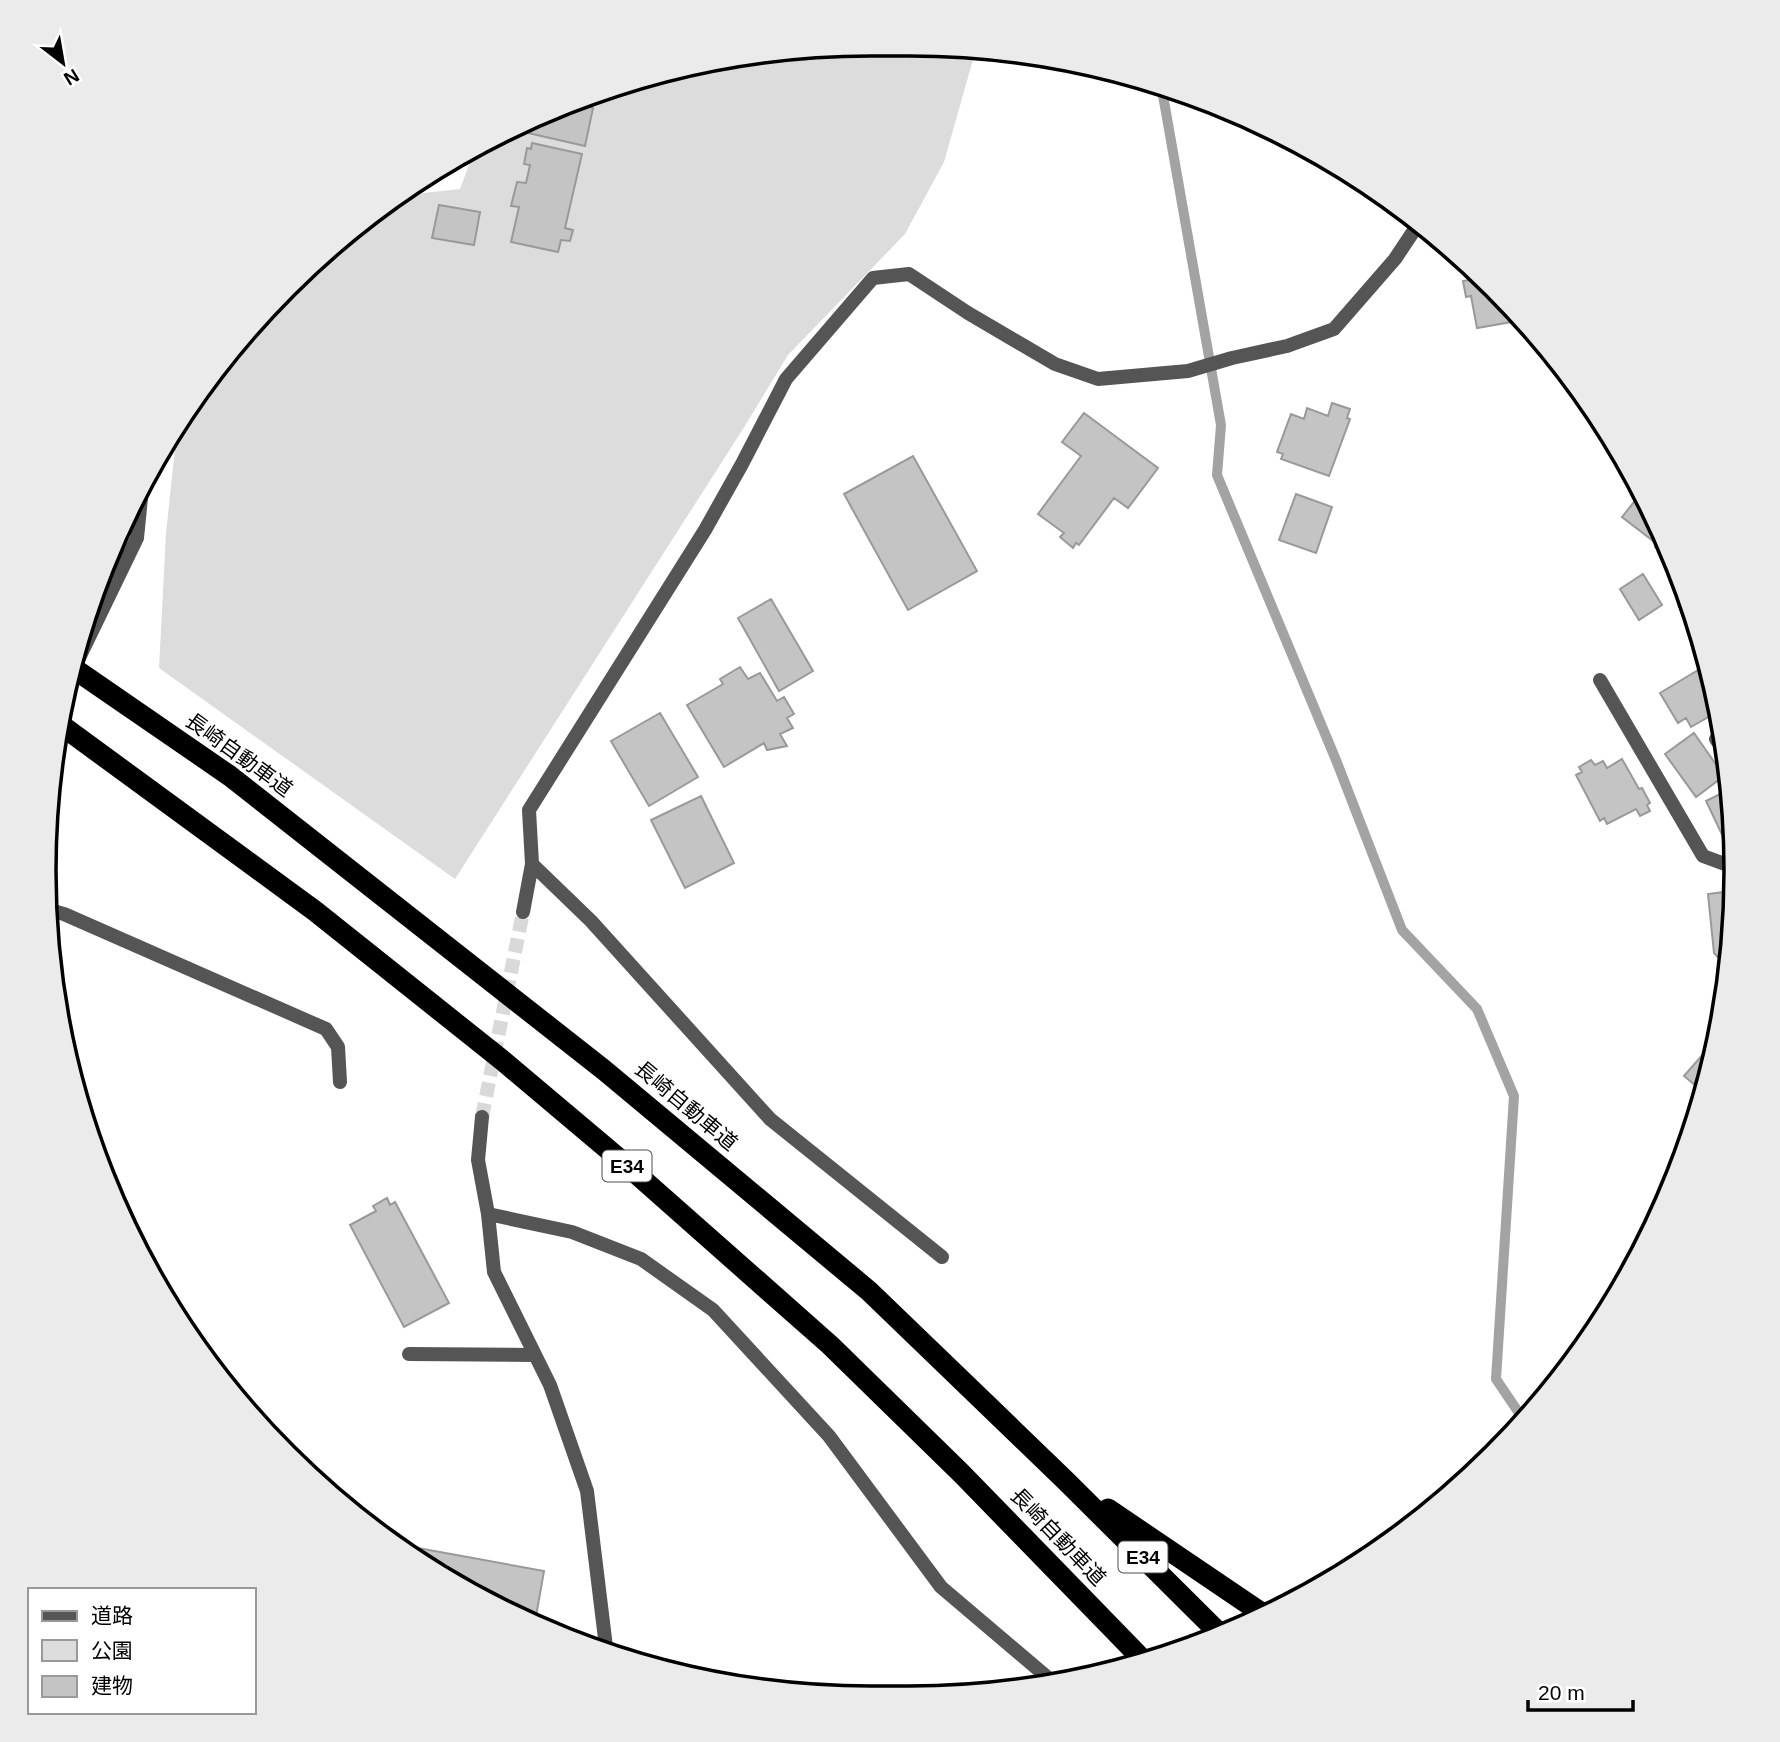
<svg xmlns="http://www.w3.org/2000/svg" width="1780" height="1742" viewBox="0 0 1780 1742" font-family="Helvetica,'Noto Sans JP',sans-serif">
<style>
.green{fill:#dcdcdc}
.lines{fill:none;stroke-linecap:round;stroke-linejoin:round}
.stream{stroke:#a3a3a3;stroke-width:10}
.building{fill:#c4c4c4;stroke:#999;stroke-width:2}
.street-tunnel{stroke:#d9d9d9;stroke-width:14;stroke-dasharray:14 7;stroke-linecap:butt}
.lane{stroke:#555;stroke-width:14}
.street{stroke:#555;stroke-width:14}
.highway{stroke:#000;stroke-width:21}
.labels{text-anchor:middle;stroke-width:6;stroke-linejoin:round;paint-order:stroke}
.shield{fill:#fff;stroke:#4c4c4c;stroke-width:2}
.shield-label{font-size:19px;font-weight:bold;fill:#000}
.street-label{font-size:21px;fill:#000;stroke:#fff}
.rim{fill:none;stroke:#000;stroke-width:3.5}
</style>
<rect width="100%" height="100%" fill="#fff"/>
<path class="green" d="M871 44 976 49 944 162 905 234 788 355 743 429 455 879 159 668 166 533 178 421 183 412 286 286 396 196 460 189 475 149 554 107 709 60Z"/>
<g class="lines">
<path class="stream" d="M1161 84 1221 425 1217 475 1336 760 1402 930 1477 1009 1514 1096 1496 1379 1525 1422"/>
</g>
<path class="building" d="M568 102 593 108 585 146 528 133 531 119 554 107Z
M532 143 582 154 565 228 573 230 570 241 561 240 558 252 511 242 519 207 511 206 517 182 526 183 530 165 524 164 527 148 531 149Z
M439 205 480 212 474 245 432 238Z
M1468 267H1471L1512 310H1510L1512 322 1477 328 1471 296 1466 297 1463 281 1470 280Z
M1332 403 1350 409 1347 418 1350 419 1329 476 1281 459 1283 454 1277 452 1291 414 1304 419 1307 408 1328 416Z
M1084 413 1158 468 1128 508 1114 498 1079 545 1076 543 1073 548 1060 537 1064 533 1038 514 1081 456 1062 442Z
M913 456 977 571 908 610 844 494Z
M1642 492 1651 505 1672 561 1655 547 1657 544 1622 517Z
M1296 494 1332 507 1316 553 1279 540Z
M1643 574 1662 605 1639 620 1620 589Z
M771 599 813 671 779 691 738 618Z
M1708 664 1717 712 1691 727 1686 718 1678 723 1660 693Z
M740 667 748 679 760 673 777 701 784 697 794 714 787 718 793 728 780 734 787 746 767 750 764 743 724 767 687 705 723 684 720 679Z
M660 713 698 777 649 806 611 741Z
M1694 733 1724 776 1696 797 1665 754Z
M1622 759 1639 789 1642 788 1650 803 1647 805 1650 811 1640 816 1636 809 1607 824 1604 818 1600 821 1576 775 1582 772 1579 767 1591 760 1595 765 1603 761 1607 768Z
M1730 789 1734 817V842L1727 845 1706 801Z
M701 796 734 863 685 888 651 820Z
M1732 891 1730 962 1723 963 1714 953 1708 894Z
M1704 1053 1711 1058 1703 1092 1684 1076Z
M387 1198 390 1205 395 1202 449 1303 404 1327 350 1225 376 1211 373 1206Z
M407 1546 544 1571 535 1622 458 1588 406 1551Z"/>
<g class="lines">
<path class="street-tunnel" d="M482 1117 523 912"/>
<path class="lane" d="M46 909 64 914 326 1029 338 1047 340 1082"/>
<path class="street" d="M78 660 137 538 142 488
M1600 680 1703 856 1733 867
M1716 739 1723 749
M532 864 591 921 770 1119 942 1257
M523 912 532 864 529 810 705 530 742 464 786 379 873 278 909 274 968 313 1055 364 1098 379 1188 371 1232 358 1287 346 1334 329 1395 259 1419 223
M482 1117 478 1160 488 1214 494 1272 550 1385 587 1491 607 1655
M488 1214 572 1232 641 1259 713 1310 829 1436 941 1587 1053 1682
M409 1354 535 1355"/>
<path class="highway" d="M76 670 230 776 604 1070 869 1291 1066 1481 1220 1634
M61 725 315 911 502 1060 623 1162 830 1345 962 1474 1145 1662
M1108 1509 1266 1616"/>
</g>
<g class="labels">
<g class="shield">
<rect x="602.5" y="1150.5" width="49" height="31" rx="5"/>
<rect x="1118.5" y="1541.5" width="49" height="31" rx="5"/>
</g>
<g class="shield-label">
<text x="627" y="1173">E34</text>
<text x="1143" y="1564">E34</text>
</g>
<g class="street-label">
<text transform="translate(239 755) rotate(36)" y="7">長崎自動車道</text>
<text transform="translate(686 1106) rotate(40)" y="7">長崎自動車道</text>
<text transform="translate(1058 1537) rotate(46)" y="7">長崎自動車道</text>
</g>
</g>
<path d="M0 0H1780V1742H0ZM871 56H909A815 815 0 0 1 1724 871V871A815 815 0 0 1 909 1686H871A815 815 0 0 1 56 871V871A815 815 0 0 1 871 56Z" fill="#ebebeb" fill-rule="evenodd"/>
<path class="rim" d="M871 56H909A815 815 0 0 1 1724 871V871A815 815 0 0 1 909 1686H871A815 815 0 0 1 56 871V871A815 815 0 0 1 871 56Z"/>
<rect x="28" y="1588" width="228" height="126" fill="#ffffff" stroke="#999999" stroke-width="2"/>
<rect x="42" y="1611" width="35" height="10" fill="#555555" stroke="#999999" stroke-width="2"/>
<text x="91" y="1623" font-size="21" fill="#000000">道路</text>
<rect x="42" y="1640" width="35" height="21" fill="#dcdcdc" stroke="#999999" stroke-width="2"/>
<text x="91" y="1658" font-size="21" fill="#000000">公園</text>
<rect x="42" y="1676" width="35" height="21" fill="#c4c4c4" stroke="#999999" stroke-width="2"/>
<text x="91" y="1693" font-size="21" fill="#000000">建物</text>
<g transform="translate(63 63) rotate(149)" stroke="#ffffff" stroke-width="5" paint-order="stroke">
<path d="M0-5L12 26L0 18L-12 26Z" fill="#000000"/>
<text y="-10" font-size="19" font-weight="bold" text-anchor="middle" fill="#000000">N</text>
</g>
<path d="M1528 1700v10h105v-10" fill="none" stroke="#000000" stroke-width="3.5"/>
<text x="1538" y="1700" font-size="21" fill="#000000" stroke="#ffffff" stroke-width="5" paint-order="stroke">20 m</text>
</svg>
